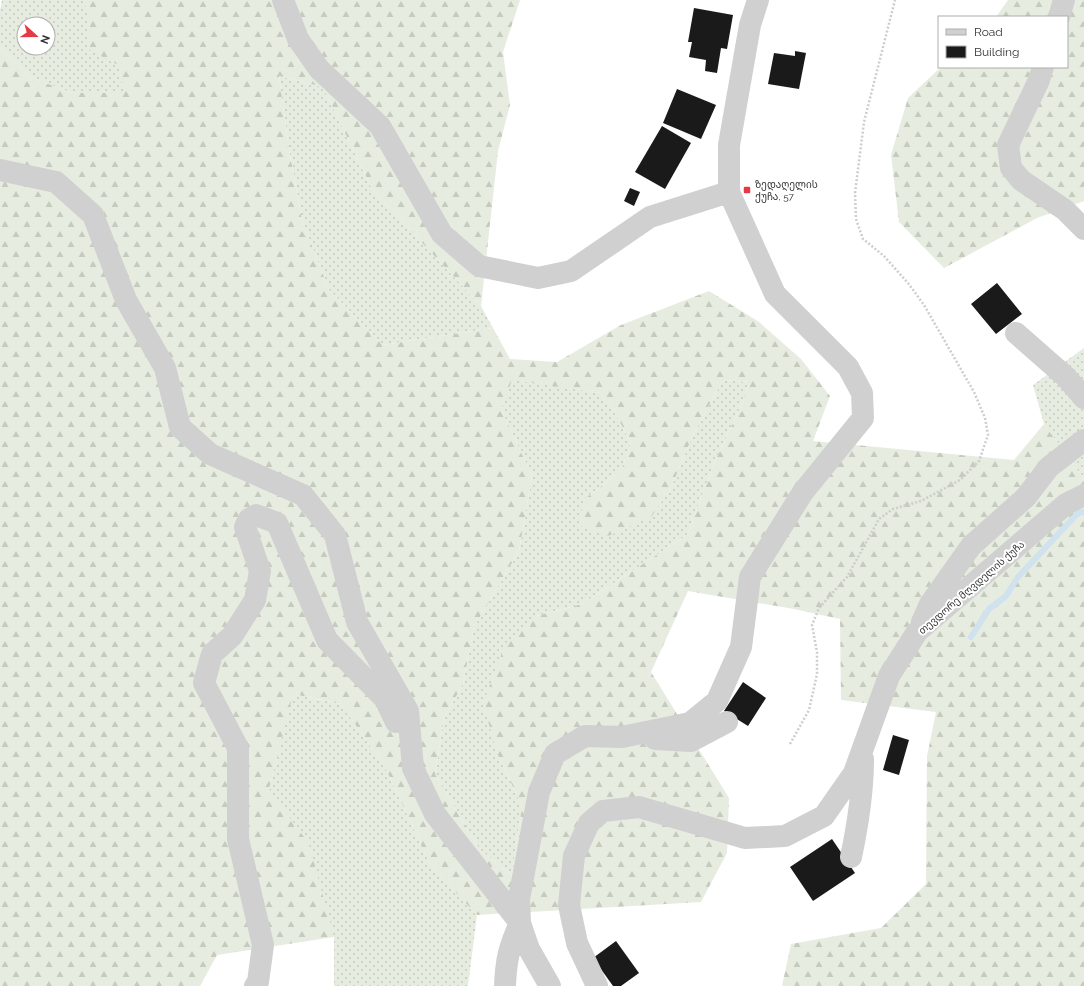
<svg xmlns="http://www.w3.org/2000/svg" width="1084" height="986" viewBox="0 0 1084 986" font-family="Raleway,'Noto Sans Georgian',sans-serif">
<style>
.grass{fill:url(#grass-dots);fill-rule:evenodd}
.forest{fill:url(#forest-firs);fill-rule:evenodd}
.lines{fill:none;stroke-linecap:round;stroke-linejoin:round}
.stream{stroke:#cfe2ee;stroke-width:6}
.building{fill:#1a1a1a}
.path{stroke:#cdcdcd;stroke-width:2.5;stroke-dasharray:2 2;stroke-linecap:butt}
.minor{stroke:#d0d0d0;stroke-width:22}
.poi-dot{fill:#e63946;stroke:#fff;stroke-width:1.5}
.labels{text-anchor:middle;stroke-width:4;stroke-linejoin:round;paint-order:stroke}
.poi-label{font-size:10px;fill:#333;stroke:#fff;text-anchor:start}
.street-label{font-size:10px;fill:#333;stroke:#fff}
</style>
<defs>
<pattern id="grass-dots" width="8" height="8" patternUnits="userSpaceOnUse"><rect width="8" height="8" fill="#e6ecdf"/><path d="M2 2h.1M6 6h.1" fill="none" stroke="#c6cbc0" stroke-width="1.8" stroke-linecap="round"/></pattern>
<pattern id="forest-firs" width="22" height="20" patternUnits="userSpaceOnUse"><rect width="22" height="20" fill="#e6ecdf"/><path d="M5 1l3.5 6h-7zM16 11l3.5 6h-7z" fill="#c6cbc0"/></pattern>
</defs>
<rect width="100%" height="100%" fill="#fff"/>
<path class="grass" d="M2 0H83L88 11V48L118 65 125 93H72L30 77 0 47V10ZM24 24H48V48H24Z
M279 76 323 87 372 189 481 306 493 328 383 345 329 290 302 220 289 149Z
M1084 348V479L1044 424 1033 385Z
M512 379 600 393 614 411 631 443 621 471 583 500 608 536 651 516 670 490 693 435 723 380 750 382 740 408 715 461 687 535 582 604 536 616 497 753 522 806 512 875 480 850 435 774 444 718 463 684 474 627 519 551 532 476 501 409Z
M292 694 341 704 385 767 431 866 477 915 468 986H334V937L269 789Z"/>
<path class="forest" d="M83 0H520L503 52 510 105 498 151 481 306 372 189 323 87 279 76 289 149 302 220 329 290 383 345 493 328 510 359 557 362 621 325 709 291 759 322 801 359 830 396 813 441 1014 460 1044 424 1084 479V986H782L791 944 881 928 926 884 927 756 936 712 841 700 840 619 794 609 688 591 651 672 729 798 727 853 701 902 477 915 431 866 385 767 341 704 293 694 269 789 309 844 334 937 217 955 200 986H0V47L30 77 72 93H124L118 65 88 49V11ZM512 380 600 393 614 411 631 443 621 471 583 500 580 526 608 536 651 517 670 490 693 435 723 380 750 382 740 408 715 461 687 535 582 604 536 616 506 643 483 703 497 753 522 806 512 875 480 850 435 774 444 718 463 684 474 627 519 551 532 476 501 409Z
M1008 0H1084V201L1037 218 944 268 899 222 891 155 908 98 941 67H1067V17H996Z"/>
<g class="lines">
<path class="stream" d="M971 637 989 609 1006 596 1018 577 1078 513 1084 512"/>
</g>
<path class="building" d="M694 8 733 15 727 49 721 48 717 73 705 71 706 60 689 57 692 42H688Z
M795 51 806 53 799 89 768 84 774 53 795 56Z
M677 89 716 105 701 139 663 123Z
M662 126 691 143 665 189 635 172Z
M630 188 640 192 634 206 624 201Z
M997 283 1022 314 996 334 971 304Z
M743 682 766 698 748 726 724 711Z
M893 735 909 740 899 775 883 770Z
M832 839 855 873 813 901 790 867Z
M616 941 639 973 621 986H613L593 958Z"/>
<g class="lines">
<path class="path" d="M790 744 809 710 817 674V652L812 625 819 608 847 577 879 519 893 509 921 501 960 480 979 461 988 435 985 418 974 392 924 305 908 283 884 256 863 239 856 219 855 193 864 122 895 0"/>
<path class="minor" d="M283 0 298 39 319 69 380 126 442 234 479 266 538 278 571 271 650 217 729 192
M1059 17 1064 0
M1043 67 1039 80 1008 145 1011 168 1021 180 1065 210 1084 229
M0 170 56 182 93 215 126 300 165 368 180 427 210 454 303 495 335 535 357 622 408 711 413 768 435 814 520 923
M1016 333 1066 377 1084 398
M922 622 930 604 971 546 1026 497 1049 467 1084 440
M655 739 691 741 727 722
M851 857C858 824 863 792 863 759
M255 986 258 982 263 945 238 839V748L204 683 212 654 232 636 255 600 260 571 245 527 249 519 256 515 277 523 327 640 385 699 396 722
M505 986C506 960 509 947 520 923
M550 986 529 949 520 923 519 899 539 792 555 754 585 736 622 737 690 723 717 701 741 647 750 577 803 492 863 418 862 393 848 367 775 294 729 192V145L750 25 758 0
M597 986 577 943 569 905 574 856 589 823 603 811 639 807 745 838 785 836 824 816 854 773 889 676 917 632 1066 504 1084 495"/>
</g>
<rect class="poi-dot" x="743" y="186" width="8" height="8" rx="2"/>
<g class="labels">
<g class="poi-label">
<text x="755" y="188">ზედაღელის<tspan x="755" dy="12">ქუჩა, 57</tspan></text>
</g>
<g class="street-label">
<text transform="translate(971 587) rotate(-41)" y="4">თევდორე მღვდელის ქუჩა</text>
</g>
</g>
<rect x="938" y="16" width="130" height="52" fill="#ffffff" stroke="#adadad"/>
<rect x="946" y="29" width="20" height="6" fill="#d0d0d0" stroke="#adadad"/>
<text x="974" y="36" font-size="12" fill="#333333">Road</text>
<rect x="946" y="46" width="20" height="12" fill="#1a1a1a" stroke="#adadad"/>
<text x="974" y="56" font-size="12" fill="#333333">Building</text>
<g transform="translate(36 36) rotate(111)"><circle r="19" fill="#ffffff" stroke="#adadad"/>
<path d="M0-3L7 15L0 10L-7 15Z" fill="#e63946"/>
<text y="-6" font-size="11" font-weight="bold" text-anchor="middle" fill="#333333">N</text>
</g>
</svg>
